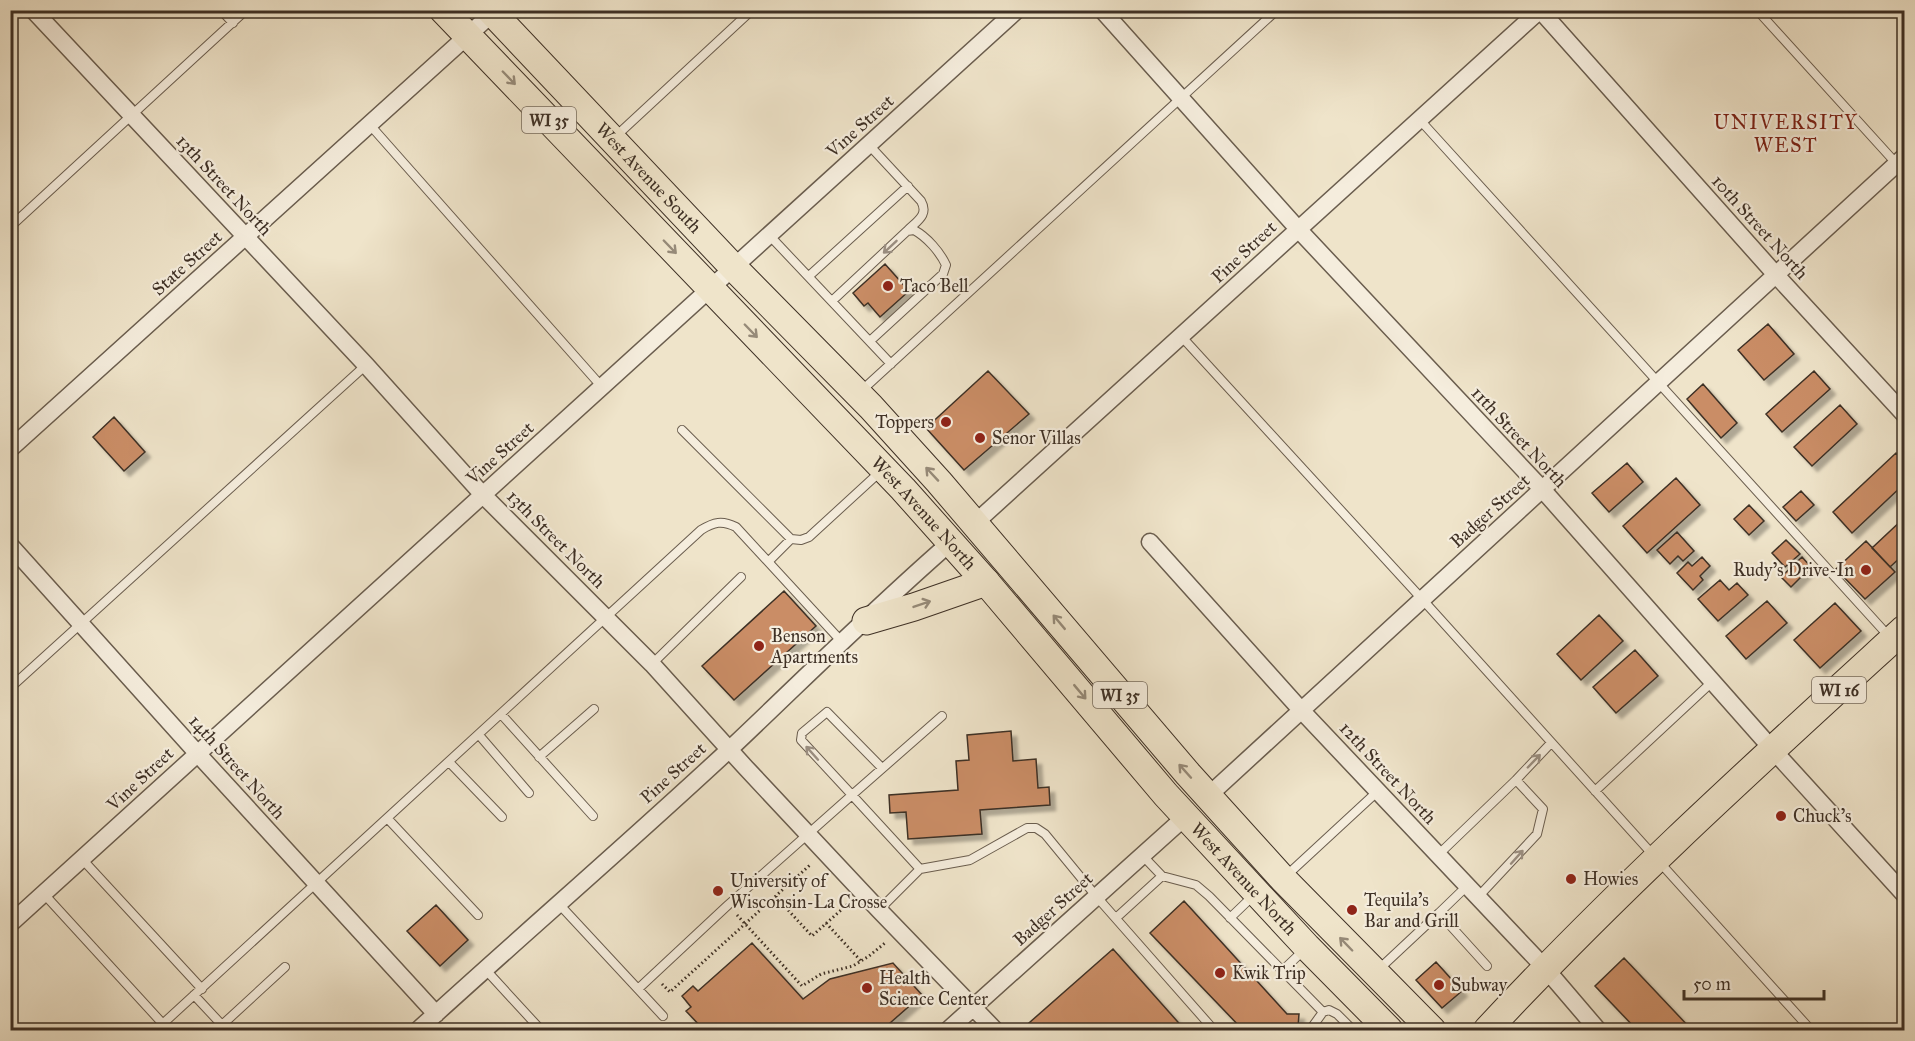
<svg xmlns="http://www.w3.org/2000/svg" width="1915" height="1041" viewBox="0 0 1915 1041" font-family="'IM FELL Great Primer',serif">
<style>
.building{fill:#ca8d66;stroke:#3e3025;stroke-width:1.5;filter:url(#shadow)}
.lines{fill:none;stroke-linecap:round;stroke-linejoin:round}
.service-casing{stroke:#6a5d4e;stroke-width:10}
.minor-casing{stroke:#6a5d4e;stroke-width:19}
.primary-casing{stroke:#3e3025;stroke-width:29}
.path{stroke:#3e3025;stroke-width:3;stroke-dasharray:1.5 3;stroke-linecap:butt}
.service{stroke:#f5eddd;stroke-width:8}
.minor{stroke:#f5eddd;stroke-width:16}
.primary{stroke:#efe4ca;stroke-width:27}
.oneway{stroke:#968a78}
.oneway2{stroke:#9a8e81}
.poi-dot{fill:#8f2418;stroke:#f5eddd;stroke-width:2}
.labels{text-anchor:middle;stroke-width:4.5;stroke-linejoin:round;paint-order:stroke}
.shield{fill:#f5eddd;stroke:#75695c;stroke-width:1.5}
.shield-label{font-size:16px;font-weight:bold;fill:#3e3025}
.street-label{font-size:18px;fill:#3e3025;stroke:#f5eddd}
.poi-label{font-size:18px;fill:#3e3025;stroke:#f5eddd;text-anchor:start}
.neighbourhood-label{font-size:20px;letter-spacing:1.5px;fill:#7a1f14;stroke:#f5eddd}
</style>
<defs>
<filter id="shadow"><feDropShadow dx="5.5" dy="5.5" stdDeviation="1.5" flood-color="#0004"/></filter>
</defs>
<rect width="100%" height="100%" fill="#efe4ca"/>
<filter id="stains"><feTurbulence type="fractalNoise" baseFrequency=".00333" numOctaves="4"/><feColorMatrix values="0 0 0 0 .2 0 0 0 0 .09 0 0 0 0 .02 0 0 0 .5 -.17"/></filter>
<radialGradient id="worn" r=".72"><stop offset=".6" stop-color="#630" stop-opacity="0"/><stop offset="1" stop-color="#630" stop-opacity=".3"/></radialGradient>
<path class="building" d="M885 264 909 291 880 317 868 303 864 306 853 293Z
M1768 324 1794 354 1764 380 1738 350Z
M988 371 1029 414 964 470 926 428Z
M1814 371 1830 389 1782 432 1766 414Z
M1703 384 1737 423 1721 438 1687 399Z
M1840 405 1857 424 1812 466 1794 447Z
M114 417 145 452 124 471 93 437Z
M1896 453 1904 462V484L1852 533 1833 512Z
M1627 463 1643 482 1609 512 1592 493Z
M1676 478 1700 505 1647 553 1623 526Z
M1801 491 1814 505 1796 521 1783 507Z
M1749 505 1764 521 1749 535 1734 519Z
M1904 518V554L1890 567 1872 548Z
M1677 532 1694 551 1683 561 1678 556 1670 564 1657 550Z
M1786 540 1800 554 1785 567 1772 553Z
M1866 541 1895 572 1865 599 1836 569Z
M1702 557 1710 566 1700 576 1703 580 1693 590 1677 573 1688 562 1692 566Z
M1802 557 1811 567 1791 587 1781 577Z
M1720 580 1729 590 1737 583 1748 595 1718 621 1698 599Z
M784 591 816 626 734 700 702 666Z
M1767 601 1787 623 1746 659 1726 636Z
M1835 603 1861 631 1820 668 1794 640Z
M1599 615 1623 641 1581 680 1557 654Z
M1635 650 1658 676 1616 713 1593 687Z
M1011 731 1013 761 1036 759 1038 788 1049 787 1050 805 980 810 982 834 908 839 906 812 890 813 889 795 958 790 956 761 969 760 967 735Z
M1184 901 1287 1014H1299L1298 1027 1287 1026 1282 1030H1243L1150 933Z
M436 905 468 940 440 966 407 931Z
M752 943 803 999 830 979 893 963 922 995 882 1030H704L686 1011 691 1007 682 996 693 986 698 991Z
M1113 949 1185 1030H1021Z
M1624 958 1692 1030H1637L1595 986Z
M1436 962 1462 991 1442 1008 1416 980Z"/>
<g class="lines">
<g class="service-casing">
<path id="service" d="M221 10 233 23
M1757 10 1904 172
M1419 119 1904 653
M370 125 602 387
M615 137 752 10
M869 145 921 201C929 215 917 221 907 231
M10 227 246 10
M769 235 891 364
M809 276 908 186
M832 301 907 231 914 230C927 237 940 252 946 265L943 274 870 341
M1181 336 1422 599 1811 1030
M860 392 1277 10
M682 430 791 539 801 540 809 537 881 471
M769 561 791 539
M652 664 741 577
M10 688 366 365
M501 714 593 816
M479 735 529 793
M539 757 594 709
M449 762 502 817
M882 768 827 712 802 733 801 740 852 795 942 716
M1595 791 1712 682
M388 819 478 915
M1142 855 1162 876 1196 885 1209 896 1323 1012 1310 1030
M1438 855 1516 780 1551 743
M82 859 202 989
M1286 876 1378 791
M44 894 163 1024
M1478 897 1537 834 1543 809 1516 780
M558 903 663 1016
M879 910 920 869
M1439 913 1467 886
M1116 918 1162 876
M1230 918 1254 895
M485 969 541 1030
M1282 971 1305 949
M1377 971 1439 913 1487 966
M638 989 728 905 852 795 920 869 970 860 1027 828H1036L1045 834 1096 896 1214 1030
M194 995 222 1025 285 967
M1323 1012 1329 1010 1337 1014 1353 1030
M156 1030 701 530C714 522 722 520 736 527L842 642"/>
</g>
<g class="minor-casing">
<path id="minor" d="M33 10 366 365 483 495 652 664 746 768 879 910 995 1030
M1102 10 1298 229 1542 489 1773 750 1904 894
M1540 10 1776 275 1904 414
M10 449 496 10
M975 523 1540 10
M1150 542 1301 710 1545 968 1598 1030
M10 545 197 753 436 1014
M1208 796 1904 157
M10 924 1017 10
M418 1030C522 935 629 843 732 747 805 678 876 607 951 542
M948 1030 1185 817"/>
</g>
<g class="primary-casing">
<g id="primary">
<path id="s1" d="M443 10 903 489 986 582 1166 795 1307 947 1389 1030"/>
<path id="s2" d="M490 10 733 267 871 407 939 482 1188 774 1283 879 1432 1030"/>
<path d="M866 621 914 607 986 582"/>
<path d="M1487 1030C1618 889 1762 759 1904 629"/>
</g>
</g>
<path class="path" d="M776 897 812 936 848 904
M737 915 802 986 821 974 853 966 869 956 885 943
M826 923 861 961
M662 984 670 992 811 864"/>
<use href="#service" class="service"/>
<use href="#minor" class="minor"/>
<use href="#primary" class="primary"/>
</g>
<defs><path id="oneway-shaft" d="M-6 0H5M1.5-3L5.5 0L1.5 3" fill="none" stroke-width="1.6" stroke-linecap="round" stroke-linejoin="round" transform="scale(1.5)"/></defs>
<g class="oneway">
<use href="#oneway-shaft" transform="translate(509 78) rotate(46)"/>
<use href="#oneway-shaft" transform="translate(670 247) rotate(46)"/>
<use href="#oneway-shaft" transform="translate(751 331) rotate(46)"/>
<use href="#oneway-shaft" transform="translate(932 474) rotate(-133)"/>
<use href="#oneway-shaft" transform="translate(922 604) rotate(-19)"/>
<use href="#oneway-shaft" transform="translate(1059 622) rotate(-130)"/>
<use href="#oneway-shaft" transform="translate(1080 692) rotate(50)"/>
<use href="#oneway-shaft" transform="translate(1185 771) rotate(-132)"/>
<use href="#oneway-shaft" transform="translate(1346 944) rotate(-134)"/>
</g>
<g class="oneway2">
<use href="#oneway-shaft" transform="translate(890 247) rotate(137)"/>
<use href="#oneway-shaft" transform="translate(812 753) rotate(-132)"/>
<use href="#oneway-shaft" transform="translate(1534 761) rotate(-46)"/>
<use href="#oneway-shaft" transform="translate(1517 857) rotate(-48)"/>
</g>
<g class="poi-dot">
<circle cx="888" cy="286" r="6"/>
<circle cx="946" cy="422" r="6"/>
<circle cx="980" cy="438" r="6"/>
<circle cx="1866" cy="570" r="6"/>
<circle cx="759" cy="646" r="6"/>
<circle cx="1781" cy="816" r="6"/>
<circle cx="1571" cy="879" r="6"/>
<circle cx="718" cy="891" r="6"/>
<circle cx="1352" cy="910" r="6"/>
<circle cx="1220" cy="973" r="6"/>
<circle cx="1439" cy="985" r="6"/>
<circle cx="867" cy="988" r="6"/>
</g>
<g class="labels">
<g class="shield">
<rect x="522" y="107" width="54" height="26" rx="4.5"/>
<rect x="1812" y="677" width="54" height="26" rx="4.5"/>
<rect x="1093" y="682" width="54" height="26" rx="4.5"/>
</g>
<g class="shield-label">
<text x="549" y="126">WI 35</text>
<text x="1839" y="696">WI 16</text>
<text x="1120" y="701">WI 35</text>
</g>
<g class="street-label">
<text transform="translate(860 126) rotate(-42)" y="6">Vine Street</text>
<text dy="6" stroke="none"><textPath href="#s2" startOffset="231">West Avenue South</textPath></text>
<text transform="translate(224 185) rotate(47)" y="6">13th Street North</text>
<text transform="translate(1760 227) rotate(48)" y="6">10th Street North</text>
<text transform="translate(1244 252) rotate(-43)" y="6">Pine Street</text>
<text transform="translate(187 263) rotate(-42)" y="6">State Street</text>
<text transform="translate(1519 437) rotate(47)" y="6">11th Street North</text>
<text transform="translate(500 453) rotate(-42)" y="6">Vine Street</text>
<text transform="translate(1490 511) rotate(-42)" y="6">Badger Street</text>
<text dy="6" stroke="none"><textPath href="#s1" startOffset="696">West Avenue North</textPath></text>
<text transform="translate(556 539) rotate(45)" y="6">13th Street North</text>
<text transform="translate(237 767) rotate(48)" y="6">14th Street North</text>
<text transform="translate(673 773) rotate(-42)" y="6">Pine Street</text>
<text transform="translate(1388 773) rotate(47)" y="6">12th Street North</text>
<text transform="translate(140 779) rotate(-43)" y="6">Vine Street</text>
<text dy="6" stroke="none"><textPath href="#s1" startOffset="1182">West Avenue North</textPath></text>
<text transform="translate(1053 909) rotate(-42)" y="6">Badger Street</text>
</g>
<g class="poi-label">
<text x="900" y="292">Taco Bell</text>
<text x="934" y="428" text-anchor="end">Toppers</text>
<text x="992" y="444">Senor Villas</text>
<text x="1854" y="576" text-anchor="end">Rudy's Drive-In</text>
<text x="771" y="642">Benson<tspan x="771" dy="21">Apartments</tspan></text>
<text x="1793" y="822">Chuck's</text>
<text x="1583" y="885">Howies</text>
<text x="730" y="887">University of<tspan x="730" dy="21">Wisconsin-La Crosse</tspan></text>
<text x="1364" y="906">Tequila's<tspan x="1364" dy="21">Bar and Grill</tspan></text>
<text x="1232" y="979">Kwik Trip</text>
<text x="879" y="984">Health<tspan x="879" dy="21">Science Center</tspan></text>
<text x="1451" y="991">Subway</text>
</g>
<g class="neighbourhood-label">
<text x="1786" y="129">UNIVERSITY<tspan x="1786" dy="23">WEST</tspan></text>
</g>
</g>
<rect width="1915" height="1041" fill="none" stroke="#efe4ca" stroke-width="36"/>
<rect x="12" y="12" width="1891" height="1017" fill="none" stroke="#3e3025" stroke-width="3"/>
<rect x="18" y="18" width="1879" height="1005" fill="none" stroke="#3e3025" stroke-width="1.5"/>
<path d="M1684 990v9h140v-9" fill="none" stroke="#3e3025" stroke-width="3"/>
<text x="1693" y="990" font-size="18" fill="#3e3025" stroke="#f5eddd" stroke-width="4.5" paint-order="stroke">50 m</text>
<rect width="100%" height="100%" filter="url(#stains)"/>
<rect width="100%" height="100%" fill="url(#worn)"/>
</svg>
